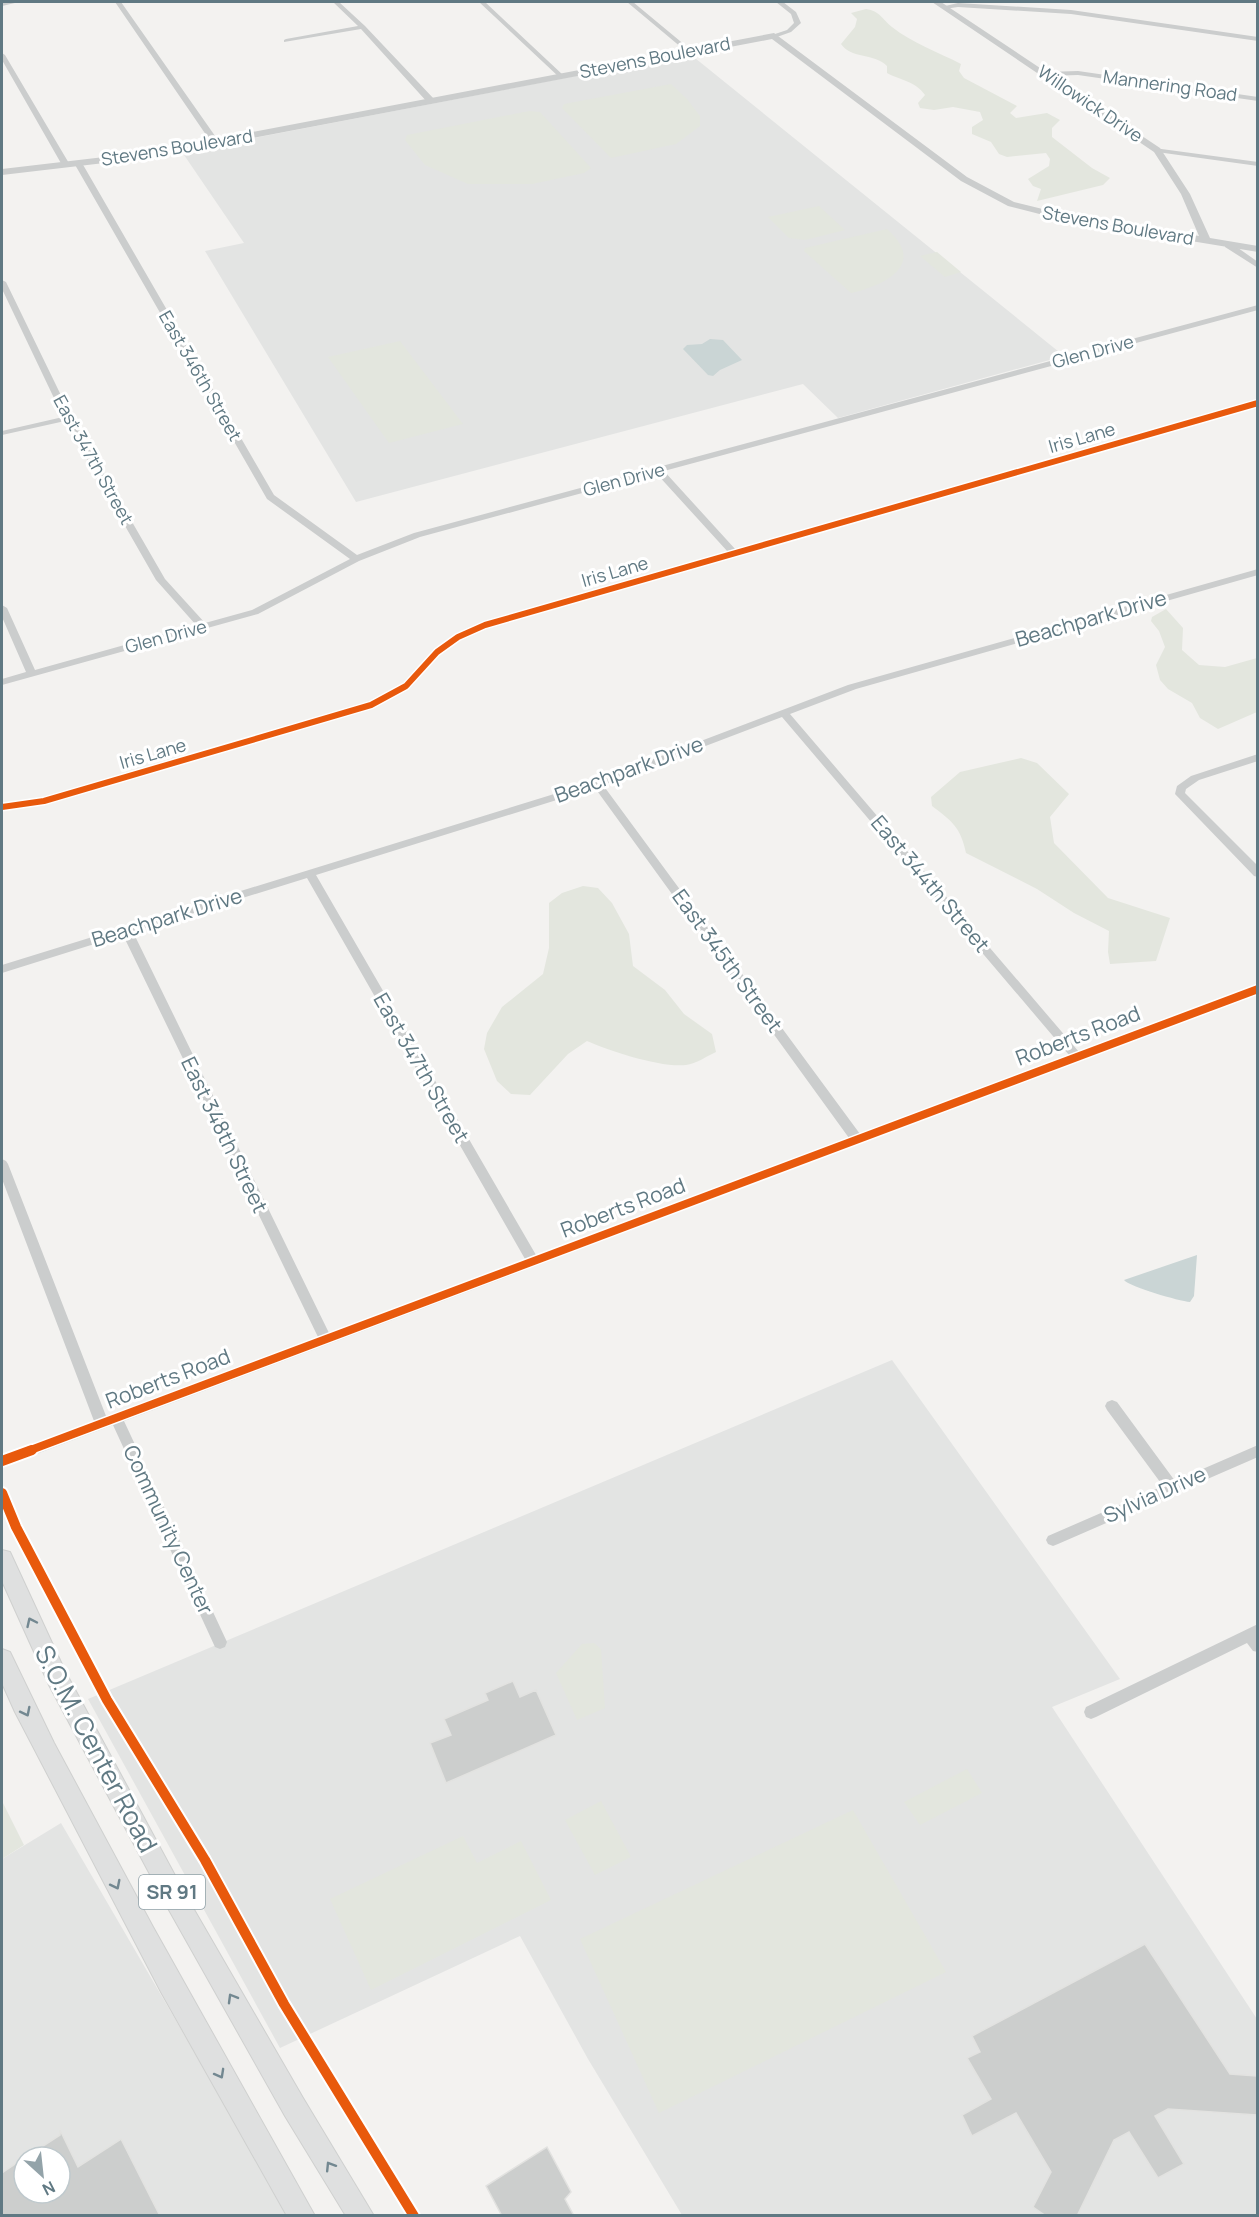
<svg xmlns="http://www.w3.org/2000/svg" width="1259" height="2217" viewBox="0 0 1259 2217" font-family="Manrope,sans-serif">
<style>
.built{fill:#e3e4e3;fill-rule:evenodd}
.green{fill:#e3e6de}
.water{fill:#cad5d5}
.building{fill:#cccecd;stroke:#e2e2e0;stroke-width:1.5}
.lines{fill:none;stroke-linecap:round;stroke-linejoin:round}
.primary-casing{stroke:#cfd0cf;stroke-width:2}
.minor{fill:#cbcdcd;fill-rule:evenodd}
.tertiary{fill:#cbcdcd;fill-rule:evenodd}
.primary{fill:#dfe0e0;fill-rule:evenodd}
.cycleway-far2-casing{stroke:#fff;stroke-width:9}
.cycleway-far1-casing{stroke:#fff;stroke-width:11}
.cycleway-casing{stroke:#fff;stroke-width:14}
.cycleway-far2{stroke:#e8590c;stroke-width:6}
.cycleway-far1{stroke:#e8590c;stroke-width:8}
.cycleway{stroke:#e8590c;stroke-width:10}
.oneway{stroke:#738891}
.labels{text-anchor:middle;stroke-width:6;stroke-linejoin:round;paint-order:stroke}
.far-street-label{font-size:18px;fill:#607983;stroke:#fff}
.shield{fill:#fff;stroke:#90a1a8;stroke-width:1.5}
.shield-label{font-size:20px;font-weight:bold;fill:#607983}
.street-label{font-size:21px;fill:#607983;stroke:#fff}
.near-street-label{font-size:26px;fill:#607983;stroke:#fff}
</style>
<rect width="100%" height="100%" fill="#f3f2f0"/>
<path class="built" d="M690 54 1064 356 838 418 803 384 356 502 205 251 244 243 182 152Z
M892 1360 1120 1679 1052 1707 1257 2019V2215H682L588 2059 520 1936 280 2048 88 1699Z
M61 1823 289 2215 2 2216V1859ZM24 2157H60V2193H24Z"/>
<path class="green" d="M866 9C880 11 882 19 892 27 912 43 938 52 961 64L959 71 964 78 1017 106 1010 113 1016 118 1047 113 1060 120 1052 128V137L1092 168 1110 178 1103 185 1037 201 1041 189 1033 186 1028 179 1049 166 1050 159 1046 153 1007 157 999 154 991 142 972 134V127L983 120 980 112 953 107 934 110 920 108 918 103 925 95C915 81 902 81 887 73V66C875 53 851 59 841 44L855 27 857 19 851 13Z
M671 84 687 99 700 116V126L676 144 611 158 562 108 564 104Z
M529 111 540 112 591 168 584 173 532 184H468L425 165 405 140 407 135Z
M819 206 845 230 805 240 789 238 768 217Z
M887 229C927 264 886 285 851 293L804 251 805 248Z
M937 252 961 272 945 277 920 256Z
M400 341 463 424 389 443 328 357Z
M1166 609 1183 628 1182 650 1199 665 1225 667 1257 658V712L1218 729 1200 718 1192 703 1168 689 1160 680 1156 665 1165 647 1159 631 1151 621 1152 617Z
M1021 758 1037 763 1069 794 1050 817 1054 843 1108 898 1170 918 1156 961 1110 964 1108 952 1109 931 1074 913 1037 889 966 853C961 828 952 821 932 806L931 797 960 772Z
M583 886 598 888 612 903 629 934 633 966 665 990 684 1014 712 1034 716 1052C707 1056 696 1064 686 1065 661 1068 610 1051 587 1041L568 1054 530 1095 511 1094 497 1081 484 1049 487 1033 502 1007 543 974 549 948V903L562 893Z
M594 1643 601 1649 605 1708 577 1720 556 1673 582 1644Z
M967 1769 982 1793 920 1825 904 1802Z
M2 1801 24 1845 2 1859Z
M601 1801 631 1857 595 1875 565 1820Z
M853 1810 946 1972 659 2113 580 1939Z
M463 1836 477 1863 521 1841 551 1900 371 1990 330 1899Z"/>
<path class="water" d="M710 339 723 340 742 360 720 370 713 376 708 375 683 349 687 345 702 344Z
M1197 1255 1194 1296 1190 1302C1179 1301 1130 1287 1124 1280Z"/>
<path class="building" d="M513 1681 520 1697 536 1690 556 1735 446 1783 430 1743 451 1735 444 1719 488 1700 485 1693Z
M1145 1944 1230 2074 1257 2076V2115L1168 2109 1155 2116 1184 2164 1158 2178 1129 2132 1114 2140 1077 2216H1046L1033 2207 1051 2172 1016 2113 972 2136 962 2115 991 2099 967 2058 980 2052 972 2036Z
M60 2130 78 2167 121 2139 160 2216H2V2173L24 2158V2193H60V2157H26L60 2135Z
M547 2147 571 2192 565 2199 574 2216H502L486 2186Z"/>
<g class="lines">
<g class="primary-casing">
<path id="primary" d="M2 1550 10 1552 65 1671 185 1894 303 2098 374 2216H346L285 2116 169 1910 49 1685 2 1581Z
M2 1649 10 1652 54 1743 153 1927 315 2216H287L161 1992 15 1712 2 1683Z"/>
</g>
<path class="minor" d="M2 2H19L2 6Z
M115 2H121L220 143 219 145H213Z
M333 2H339L365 26 434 99V103H428L361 29 284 42V40L286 39 358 26Z
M479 2H485L563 75V77H559Z
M627 2H633L692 51V53H688Z
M776 2H783L796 12 801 23 791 32 774 38 772 37V35L787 30 794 23 791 14Z
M958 3 1071 10 1258 37V41L1071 14 958 7 944 9 941 7Z
M2 53 5 55 70 165 69 167 62 165 2 60Z
M1078 71 1258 97V101L1078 75 1046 76 1042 74 1046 72Z
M1154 148 1258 162V166L1157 152 1153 150Z
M75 161 82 163 274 495 357 555 414 533 1258 305V310L664 471 736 550 1258 401V406L488 627 461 639 440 654 410 688 375 707 48 803 2 810V804L43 798 367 703 402 684 434 650 455 635 482 623 728 552 656 473 420 537 359 561 258 614 2 685V679L26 672 2 617V605L7 608 35 670 196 625 156 580 65 421 2 435V431L63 417 2 289V280L6 282 72 418 165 579 205 623 252 610 350 559 267 499 74 163Z
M1225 243H1231L1258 262V268L1225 247Z
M1258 569V575L856 689 790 714 1079 1052 1258 985V994L124 1421 227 1642 225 1647 220 1649 215 1647 113 1425 2 1467V1455L94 1421 2 1179V1159L6 1161 8 1164 106 1416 318 1337 123 935 2 973V965L593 782 848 685ZM782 717 1069 1055 860 1134 603 785ZM595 788 849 1138 536 1255 316 875ZM307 878 525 1259 329 1333 133 932Z
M1258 754V761L1199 780 1186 789 1185 793 1258 866V877L1254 876 1175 794 1177 786 1191 776Z
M1112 1400 1117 1402 1175 1481 1258 1445V1457L1058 1544 1053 1546 1048 1544 1046 1540 1048 1536 1163 1486 1107 1410 1105 1406 1107 1402Z
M1258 1624V1652L1253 1651 1247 1643 1096 1717 1091 1719 1086 1717 1084 1712 1086 1707Z"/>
<path class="tertiary" d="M932 2H941L1160 148 1190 194 1210 238 1258 246V252L1063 220 1008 206 961 181 772 39 147 158 2 175V169L147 152 774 33 967 177 1014 202 1063 214 1199 236 1181 194 1154 152Z"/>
<use href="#primary" class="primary"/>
<g class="cycleway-far2-casing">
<path id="cycleway-far2" d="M2 807 44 801 371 705 406 686 437 652 458 637 485 625 1258 403"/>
</g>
<g class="cycleway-far1-casing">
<path id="cycleway-far1" d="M28 1451 1258 989"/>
</g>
<g class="cycleway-casing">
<path id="cycleway" d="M2 1461 32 1450
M2 1493 16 1527 107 1700 205 1860 284 2004 414 2216"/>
</g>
<use href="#cycleway-far2" class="cycleway-far2"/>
<use href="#cycleway-far1" class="cycleway-far1"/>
<use href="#cycleway" class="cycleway"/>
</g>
<defs><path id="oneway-chevron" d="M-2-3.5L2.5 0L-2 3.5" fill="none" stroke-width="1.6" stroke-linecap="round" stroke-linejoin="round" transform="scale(1.5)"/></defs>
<g class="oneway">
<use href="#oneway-chevron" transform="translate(31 1622) rotate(-115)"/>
<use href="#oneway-chevron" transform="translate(26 1712) rotate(63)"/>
<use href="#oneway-chevron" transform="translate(116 1885) rotate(63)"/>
<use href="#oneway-chevron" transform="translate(232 1998) rotate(-120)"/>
<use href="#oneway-chevron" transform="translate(220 2074) rotate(61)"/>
<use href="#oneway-chevron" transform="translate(330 2166) rotate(-122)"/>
</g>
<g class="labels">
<g class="far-street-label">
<text transform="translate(655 58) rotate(-11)" y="6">Stevens Boulevard</text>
<text transform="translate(1170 86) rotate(8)" y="6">Mannering Road</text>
<text transform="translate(1090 104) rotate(34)" y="6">Willowick Drive</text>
<text transform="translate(177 148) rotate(-9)" y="6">Stevens Boulevard</text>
<text transform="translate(1118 226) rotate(10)" y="6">Stevens Boulevard</text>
<text transform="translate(1093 352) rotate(-15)" y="6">Glen Drive</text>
<text transform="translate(200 376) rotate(60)" y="6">East 346th Street</text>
<text transform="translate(1082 438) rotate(-16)" y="6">Iris Lane</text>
<text transform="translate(93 460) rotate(61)" y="6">East 347th Street</text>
<text transform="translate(624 480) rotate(-15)" y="6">Glen Drive</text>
<text transform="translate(615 572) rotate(-16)" y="6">Iris Lane</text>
<text transform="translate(166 637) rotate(-15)" y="6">Glen Drive</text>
<text transform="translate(153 754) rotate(-16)" y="6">Iris Lane</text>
</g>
<rect class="shield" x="139" y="1875" width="66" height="34" rx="4.5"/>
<g class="shield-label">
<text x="172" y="1899">SR 91</text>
</g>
<g class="street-label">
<text transform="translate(1091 619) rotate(-16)" y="7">Beachpark Drive</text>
<text transform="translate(629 770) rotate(-20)" y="7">Beachpark Drive</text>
<text transform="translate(930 884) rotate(50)" y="7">East 344th Street</text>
<text transform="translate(167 918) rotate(-17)" y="7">Beachpark Drive</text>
<text transform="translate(727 961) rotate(54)" y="7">East 345th Street</text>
<text transform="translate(1078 1036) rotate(-21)" y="7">Roberts Road</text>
<text transform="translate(421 1068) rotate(60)" y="7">East 347th Street</text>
<text transform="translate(224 1135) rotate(64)" y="7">East 348th Street</text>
<text transform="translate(623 1208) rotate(-21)" y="7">Roberts Road</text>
<text transform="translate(168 1379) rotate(-21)" y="7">Roberts Road</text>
<text transform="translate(1155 1495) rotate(-24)" y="7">Sylvia Drive</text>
<text transform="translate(168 1530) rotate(65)" y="7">Community Center</text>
</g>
<g class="near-street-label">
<text transform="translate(96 1749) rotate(62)" y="9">S.O.M. Center Road</text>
</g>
</g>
<rect width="1259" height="2217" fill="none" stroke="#607983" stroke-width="6"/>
<g transform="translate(42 2175) rotate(153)"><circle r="28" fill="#ffffff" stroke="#bfc9cd" stroke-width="1.5"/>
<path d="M0-4.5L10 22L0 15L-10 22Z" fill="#93a3a9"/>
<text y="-9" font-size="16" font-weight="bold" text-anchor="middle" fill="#607983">N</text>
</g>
</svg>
